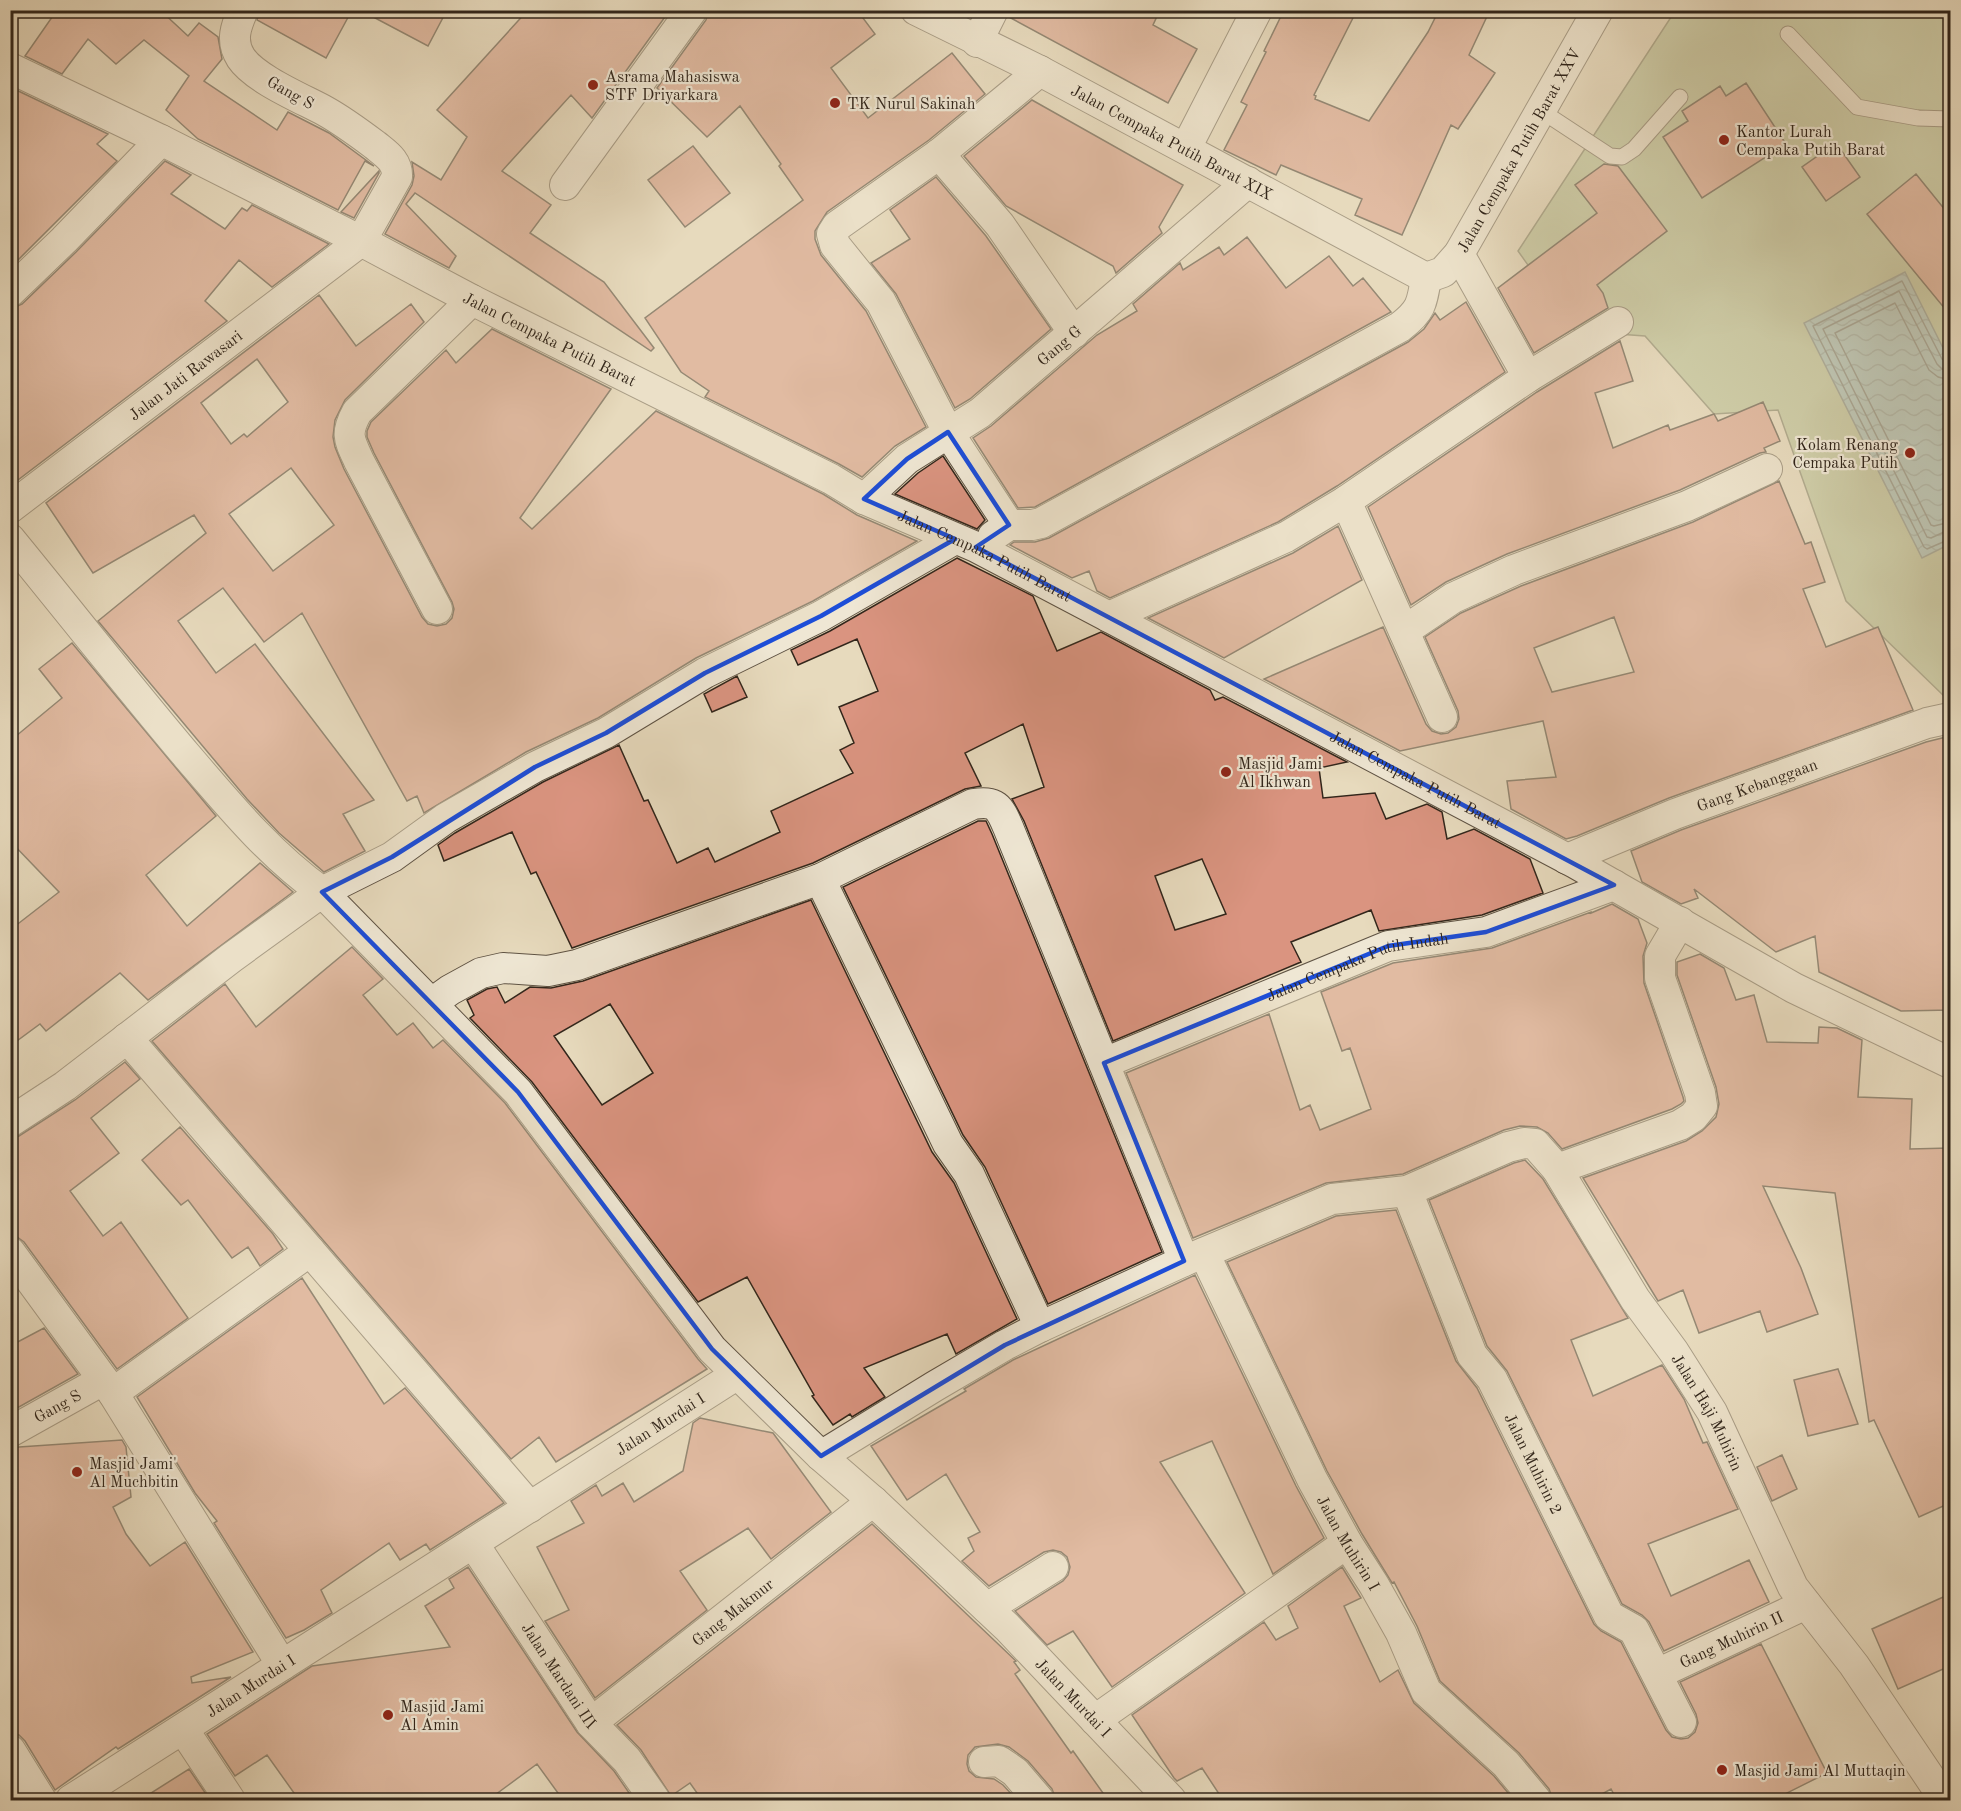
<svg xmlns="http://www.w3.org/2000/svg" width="1961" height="1811" viewBox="0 0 1961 1811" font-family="'Old Standard TT',serif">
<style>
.garden{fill:#b3c093;stroke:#727357;stroke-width:1.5}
.water{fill:url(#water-waves);stroke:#6f7f79;stroke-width:1.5}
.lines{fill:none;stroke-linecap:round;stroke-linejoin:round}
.shore{stroke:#65706a;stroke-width:1.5}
.building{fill:#da9480;stroke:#32261b;stroke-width:1.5;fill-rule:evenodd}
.service-casing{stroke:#5f5344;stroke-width:17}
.minor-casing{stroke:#5f5344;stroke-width:32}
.service{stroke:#efe7d4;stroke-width:15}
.minor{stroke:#efe7d4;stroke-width:30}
.marked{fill:none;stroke:#1d4ed8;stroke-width:4.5;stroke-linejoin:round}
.poi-dot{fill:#8f2418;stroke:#efe7d4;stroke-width:2}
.labels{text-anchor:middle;stroke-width:4.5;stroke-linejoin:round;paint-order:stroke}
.poi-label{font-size:16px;fill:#32261b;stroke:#efe7d4;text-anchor:start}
.street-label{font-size:16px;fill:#32261b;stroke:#efe7d4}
</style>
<defs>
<pattern id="water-waves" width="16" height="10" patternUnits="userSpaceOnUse" patternTransform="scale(1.5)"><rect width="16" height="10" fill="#98bab8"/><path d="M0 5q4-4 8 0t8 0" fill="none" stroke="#7d9795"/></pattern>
</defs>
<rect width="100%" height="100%" fill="#e7dabd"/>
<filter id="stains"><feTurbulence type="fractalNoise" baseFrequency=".00333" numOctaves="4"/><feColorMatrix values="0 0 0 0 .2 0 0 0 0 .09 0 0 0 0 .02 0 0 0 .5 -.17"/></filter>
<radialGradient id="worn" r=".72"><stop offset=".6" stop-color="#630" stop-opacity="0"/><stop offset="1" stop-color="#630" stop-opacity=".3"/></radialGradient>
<path class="garden" d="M1675 11H1950V698L1947 699 1846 601 1778 410 1714 414 1645 336 1575 331 1518 251Z"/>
<path class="water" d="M1905 272 1950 362V544L1922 558 1804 323Z"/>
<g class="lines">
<path class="shore" d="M1950 363 1942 359 1902 281 1813 326 1924 547 1927 549 1950 539
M1950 371 1942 369 1937 364 1899 291 1823 329 1927 537 1931 538 1944 532 1950 531
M1950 380 1938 377 1929 370 1895 303 1835 333 1931 525 1934 526 1950 522"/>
</g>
<path class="building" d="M57 10H160L188 36 199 23 218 37 222 59 204 81 277 130 288 112 329 133 374 166 365 161 338 210 198 139 166 110 189 76 144 40 116 64 88 39 62 74 25 56Z
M260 10H352L326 58 257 20Z
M360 10H447L428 46Z
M528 10H670L592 118 571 95 502 171 551 205 530 233 604 282 654 348 651 351 415 193 406 204 456 256 449 268 385 234 412 185 414 176 412 162 441 180 467 137 437 110Z
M709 10H857L875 34 831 68 868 118 952 53 985 94 929 140 827 212 815 231V239L821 255 866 311 926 427 895 446 862 477 839 464 705 397 709 391 681 372 645 318 803 200 779 166 781 164 740 106 707 137 657 88 706 20Z
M1010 10H1160L1153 25 1197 49 1168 103 1009 17Z
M1284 10H1357L1314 95 1316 96 1315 99 1369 121 1428 32 1439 10H1490L1469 55 1495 73 1458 129 1451 125 1402 235 1355 215 1362 199 1281 165 1276 175 1224 150 1247 105 1241 102 1266 52 1264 51Z
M1746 83 1786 144 1702 198 1663 137 1688 121 1682 111 1720 86 1726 96Z
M10 87 108 134 97 144 117 161 10 268Z
M1032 100 1183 185 1159 227 1162 233 1116 273 1113 266 1006 206 964 156Z
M1836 143 1860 177 1826 201 1802 167Z
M693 146 730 193 685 227 648 180Z
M165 161 191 175 171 194 225 229 242 208 247 211 252 205 329 244 272 287 239 260 205 301 227 321 10 486V309L22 304 76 252Z
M1604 164 1618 166 1667 231 1597 285 1603 293 1608 308 1534 353 1498 288 1597 213 1575 185Z
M379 171V173L354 218 341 212Z
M1916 174 1950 216V315L1867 214Z
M936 177 986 236 1051 329 970 399 955 408 896 294 871 263 910 239 890 210Z
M1247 237 1286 288 1329 256 1353 286 1363 278 1391 312 1035 507 1018 508 973 438 991 426 1097 335 1137 311 1133 304 1180 263 1183 270 1219 247 1224 255Z
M319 295 356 346 411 304 424 322 345 400 335 420 333 437 335 447 344 469 422 617 428 624 437 626 446 624 452 618 454 609 452 602 374 453 367 437V431L371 422 446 350 456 363 492 329 611 389 520 518 532 529 656 411 823 494 857 515 917 541 813 601 696 658 598 718 526 752 424 813 417 796 407 801 302 613 264 642 223 588 178 621 216 673 255 644 374 800 343 814 365 851 324 872 279 833 247 799 98 621 206 533 194 515 93 573 46 503ZM257 359 288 402 247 437 244 434 231 444 201 403ZM291 468 334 525 273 571 229 514Z
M1466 302 1505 372 1337 486 1278 522 1110 598 1097 591 1089 571 1072 578 1010 545 1014 542H1035L1049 538 1408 342 1424 329 1435 313 1440 320Z
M1620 341 1633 381 1595 393 1613 448 1668 425 1670 430 1714 414 1718 421 1763 402 1780 441 1764 448 1766 452 1760 453 1680 490 1507 554 1446 582 1411 605 1368 507 1537 392Z
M943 456 985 520 977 529 895 494 918 473Z
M1779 481 1805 544 1811 542 1825 582 1803 589 1826 647 1878 627 1913 710 1669 798 1577 836 1566 839 1511 809 1507 781 1556 777 1543 721 1400 751 1264 679 1383 627 1426 724 1432 731 1441 734 1448 733 1456 727 1459 719 1458 711 1425 637 1461 613 1521 586 1693 522ZM1614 617 1634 672 1552 692 1534 648Z
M1338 526 1362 580 1224 658 1148 618 1293 553Z
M957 558 1033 596 1057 651 1101 632 1210 690 1215 700 1223 697 1347 762 1319 768 1323 798 1375 793 1386 819 1427 804 1442 812 1447 839 1474 829 1530 859 1543 893 1482 915 1379 931 1371 910 1291 942 1301 962 1113 1041 1024 821 1012 799 1044 787 1023 724 965 753 981 786 965 789 813 863 572 948 536 872 531 874 512 832 444 861 438 845 455 833 543 782 619 745 644 801 648 800 677 863 708 848 715 862 780 832 771 811 853 773 840 750 854 743 839 707 878 691 857 639 798 665 791 650 830 631ZM1202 859 1226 914 1175 930 1155 876Z
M72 643 216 816 146 875 187 926 260 863 293 892 148 1000 120 973 46 1031 40 1024 10 1046V930L59 892 10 841V741L62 698 39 669Z
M737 676 747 697 712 712 704 694Z
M1950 736V929H1948L1950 1010 1901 1011 1819 972 1815 936 1776 952 1694 889 1698 898 1681 904 1642 882 1631 851 1681 830 1926 742Z
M978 821H986L992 834 1162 1252 1048 1304 985 1167 963 1135 843 887Z
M811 900 932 1152 954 1183 1017 1319 956 1354 947 1334 864 1368 885 1397 852 1417 850 1414 833 1425 812 1396 814 1395 747 1277 698 1302 532 1082 470 1018 474 1015 467 1000 487 989 497 987 505 1003 530 987 551 988 583 981ZM610 1004 653 1073 602 1105 554 1036Z
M1612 904 1638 919 1647 943 1643 956 1644 983 1683 1097 1684 1101 1681 1104 1672 1109 1562 1149 1548 1133 1537 1127 1520 1126 1504 1130 1403 1174 1326 1183 1193 1238 1126 1073 1269 1014 1300 1110 1310 1105 1320 1130 1371 1109 1350 1048 1342 1051 1321 992 1393 963 1492 948 1591 912V913Z
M352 947 383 979 363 995 397 1035 413 1023 433 1048 443 1040 505 1103 698 1359 707 1369 556 1462 539 1437 511 1459 152 1041 225 984 256 1027Z
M1700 954 1724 968 1736 1000 1754 995 1767 1042 1818 1043 1819 1027 1837 1028 1862 1040 1858 1097 1912 1099 1910 1149 1950 1148V1503L1919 1517 1874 1420 1869 1422 1835 1193 1763 1186 1801 1268 1818 1314 1767 1332 1760 1311 1699 1333 1683 1290 1658 1301 1583 1178 1686 1141 1702 1131 1716 1117 1719 1104 1716 1087 1677 975V962Z
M125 1062 140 1079 91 1118 119 1153 70 1191 103 1236 121 1222 188 1318 117 1369 24 1242 17 1237 10 1235V1139L19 1136 75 1100Z
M180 1127 273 1234 283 1249 260 1266 248 1247 232 1258 188 1200 181 1205 142 1160Z
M1525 1160 1543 1179 1628 1318 1571 1340 1593 1396 1662 1365 1684 1399 1703 1443 1707 1442 1738 1509 1648 1544 1671 1596 1749 1560 1769 1602 1664 1651 1649 1622 1642 1615 1622 1604 1507 1371 1487 1346 1429 1200 1514 1163Z
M1396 1210 1456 1361 1477 1388 1594 1624 1601 1631 1621 1642 1666 1730 1672 1737 1681 1739 1688 1738 1695 1732 1698 1723 1696 1714 1680 1682 1761 1644 1827 1773 1773 1800H1617L1611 1789 1591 1800H1553L1549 1789 1519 1753 1440 1681 1417 1626 1394 1582 1392 1583 1362 1534 1327 1471 1227 1262 1336 1216Z
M1195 1275 1296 1486 1324 1538 1273 1574 1212 1441 1160 1462 1245 1593 1112 1687 1073 1631 1047 1645 1015 1611 1063 1581 1068 1575 1070 1567 1067 1557 1061 1552 1053 1550 1044 1552 989 1586 962 1561 974 1551 968 1538 980 1532 946 1474 907 1500 871 1446 966 1391 964 1389 1013 1360Z
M302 1278 384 1404 405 1388 504 1503 430 1550 426 1544 400 1560 389 1543 321 1590 332 1613 304 1630 286 1638 214 1523 217 1521 195 1493 137 1397Z
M44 1328 78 1374 10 1412V1346Z
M1838 1369 1858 1424 1808 1436 1794 1380Z
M700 1418 773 1433 831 1512 771 1559 748 1528 680 1571 707 1610 595 1698 545 1621 569 1610 537 1547 584 1523 571 1501 596 1485 602 1496 623 1483 634 1502 683 1471 693 1423Z
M122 1440 126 1447 131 1497 113 1507 126 1534 150 1566 185 1542 253 1652 191 1677 192 1683 231 1677 118 1749 116 1747 55 1790 25 1741 19 1735 10 1733V1449L19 1447Z
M1782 1455 1797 1489 1772 1501 1757 1467Z
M872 1524 1016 1661 1014 1662 1020 1670 1015 1674 1071 1753 1073 1751 1108 1800H1056L1052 1789 1028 1761 1009 1747 998 1744 975 1747 968 1755 967 1764 969 1771 976 1777 994 1779 1003 1785 1017 1800H702L690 1783 671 1796 641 1750 617 1725Z
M468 1567 577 1732 614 1771 634 1800H563L537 1764 488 1800H299L267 1755 235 1776 207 1734 312 1666 450 1647 425 1606 454 1588 449 1579Z
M1342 1567 1361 1598 1344 1606 1380 1682 1398 1670 1414 1703 1494 1776 1514 1800H1223L1202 1768 1177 1781 1174 1778 1132 1715 1264 1622 1276 1640 1298 1628 1288 1606Z
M1950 1594V1666L1898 1689 1872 1629Z
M189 1769 206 1794 196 1800H140Z"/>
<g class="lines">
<g class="service-casing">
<path id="service" d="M1788 34 1857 107 1918 118 1950 119
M1540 110 1610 156 1622 157 1634 149 1680 97"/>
</g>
<g class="minor-casing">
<g id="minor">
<path id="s1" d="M916 10 1040 71 1426 278"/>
<path d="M977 42 993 10"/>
<path id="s2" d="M10 68 161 140 361 241 472 300 831 479 864 499 976 547 1109 617 1575 863 1794 988 1950 1063"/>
<path d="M1186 148 1257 10"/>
<path d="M939 154 1000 225 1074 333"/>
<path d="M565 185 692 10"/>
<path d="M1459 254 1528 377"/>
<path id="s3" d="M1426 278 1443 272 1459 254 1598 10"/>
<path d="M10 292 64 240 161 140"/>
<path id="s4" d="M864 499 907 459 980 413 1248 182"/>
<path d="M1346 501 1442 717"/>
<path id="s5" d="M10 508 361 241 397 177C398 161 386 154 375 145 359 133 343 121 325 111 303 99 255 79 241 58 230 41 236 26 243 10"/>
<path d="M1009 525 948 432 881 302 835 245 832 234 837 226 939 154 1040 71"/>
<path d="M993 536 1009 525H1032L1041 523 1400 327C1421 311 1422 304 1426 278"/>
<path d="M10 539C69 611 127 685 187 756 229 805 269 854 322 892L392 857 446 818 535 767 606 733 705 673 821 616 955 539"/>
<path d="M437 609 359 461C349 439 345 434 357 412L472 300"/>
<path d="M1109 617 1286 537 1346 501 1528 377 1618 322"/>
<path d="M1404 631 1453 598 1514 570 1687 506 1767 469"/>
<path id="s6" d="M1567 859 1675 814 1927 723 1950 718"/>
<path d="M820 879 948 1144 969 1174 1040 1327"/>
<path d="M432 1003 450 990 481 973 503 968 548 971 577 965 820 879 973 804C996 801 999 806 1008 827L1184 1261"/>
<path d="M127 1038 530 1507"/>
<path id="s7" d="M1104 1063 1388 946 1486 932 1614 885"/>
<path id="s8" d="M10 1122 65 1086 231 958 322 892 518 1092 712 1349 821 1456 873 1501 1007 1627 1171 1800"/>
<path d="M1557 1169 1680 1125 1693 1117 1702 1106 1700 1093 1660 978V956L1680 922"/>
<path id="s9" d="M1407 1191 1472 1355 1492 1379 1609 1616 1634 1630 1681 1722"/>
<path d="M10 1252 113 1393"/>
<path id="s10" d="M1204 1253 1312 1479 1347 1543 1374 1585 1401 1633 1426 1691 1506 1764 1536 1800"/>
<path id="s11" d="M10 1432 103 1380"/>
<path id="s12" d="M821 1456 935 1386 1005 1345 1040 1327 1184 1261 1332 1199 1407 1191 1508 1147 1524 1143 1535 1144 1557 1169 1635 1299 1674 1352 1712 1412 1793 1587 1854 1665 1945 1800"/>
<path id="s13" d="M473 1543 591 1723 627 1760 655 1800"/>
<path d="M987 1608 1053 1567"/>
<path d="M282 1665 113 1393 310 1251"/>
<path id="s14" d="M1657 1674 1806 1604"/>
<path d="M1095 1720 1347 1543"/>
<path id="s15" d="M591 1723 873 1501"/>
<path d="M183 1729 230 1800"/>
<path d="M10 1750 41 1800"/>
<path d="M984 1762 999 1761 1015 1772 1039 1800"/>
<path id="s16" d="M71 1800 736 1375"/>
</g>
</g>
<use href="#service" class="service"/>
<use href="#minor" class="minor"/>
</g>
<path d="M0 0H1961V1811H0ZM948 432 1009 525 976 547 1614 885 1486 932 1388 946 1104 1063 1184 1261 1005 1345 821 1456 712 1349 518 1092 322 892 392 857 535 767 606 733 705 673 821 616 955 539 864 499 907 459Z" fill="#e7dabd" fill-opacity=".55" fill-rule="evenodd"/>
<path class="marked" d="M948 432 1009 525 976 547 1614 885 1486 932 1388 946 1104 1063 1184 1261 1005 1345 821 1456 712 1349 518 1092 322 892 392 857 535 767 606 733 705 673 821 616 955 539 864 499 907 459Z"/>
<g class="poi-dot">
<circle cx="593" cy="85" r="6"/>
<circle cx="835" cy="103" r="6"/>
<circle cx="1724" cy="140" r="6"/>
<circle cx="1910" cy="453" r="6"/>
<circle cx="1226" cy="772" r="6"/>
<circle cx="77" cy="1472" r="6"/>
<circle cx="388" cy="1715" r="6"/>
<circle cx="1722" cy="1770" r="6"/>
</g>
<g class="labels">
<g class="poi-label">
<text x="605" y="82">Asrama Mahasiswa<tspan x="605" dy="18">STF Driyarkara</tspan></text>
<text x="847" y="109">TK Nurul Sakinah</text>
<text x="1736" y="137">Kantor Lurah<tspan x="1736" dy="18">Cempaka Putih Barat</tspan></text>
<text x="1898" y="450" text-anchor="end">Kolam Renang<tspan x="1898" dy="18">Cempaka Putih</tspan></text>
<text x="1238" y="769">Masjid Jami<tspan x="1238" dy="18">Al Ikhwan</tspan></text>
<text x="89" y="1469">Masjid Jami'<tspan x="89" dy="18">Al Muchbitin</tspan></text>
<text x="400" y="1712">Masjid Jami<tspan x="400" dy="18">Al Amin</tspan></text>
<text x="1734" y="1776">Masjid Jami Al Muttaqin</text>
</g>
<g class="street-label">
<text transform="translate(291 92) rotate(29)" y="6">Gang S</text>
<text dy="6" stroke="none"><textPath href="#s1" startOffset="288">Jalan Cempaka Putih Barat XIX</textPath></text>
<text dy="6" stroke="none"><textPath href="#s3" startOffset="162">Jalan Cempaka Putih Barat XXV</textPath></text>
<text dy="6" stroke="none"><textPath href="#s2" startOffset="604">Jalan Cempaka Putih Barat</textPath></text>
<text dy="6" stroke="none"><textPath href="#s4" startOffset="249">Gang G</textPath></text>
<text dy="6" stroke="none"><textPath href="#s5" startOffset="220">Jalan Jati Rawasari</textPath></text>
<text dy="6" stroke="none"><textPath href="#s2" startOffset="1090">Jalan Cempaka Putih Barat</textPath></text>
<text dy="6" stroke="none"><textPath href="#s2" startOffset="1576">Jalan Cempaka Putih Barat</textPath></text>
<text dy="6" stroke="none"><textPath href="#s6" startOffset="204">Gang Kebanggaan</textPath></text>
<text dy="6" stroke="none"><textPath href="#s7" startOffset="272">Jalan Cempaka Putih Indah</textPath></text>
<text dy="6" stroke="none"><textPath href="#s11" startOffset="54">Gang S</textPath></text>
<text dy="6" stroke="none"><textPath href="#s12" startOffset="1106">Jalan Haji Muhirin</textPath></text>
<text dy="6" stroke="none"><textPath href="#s16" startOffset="699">Jalan Murdai I</textPath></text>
<text dy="6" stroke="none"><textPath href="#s9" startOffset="302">Jalan Muhirin 2</textPath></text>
<text dy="6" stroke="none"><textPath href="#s10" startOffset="324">Jalan Muhirin I</textPath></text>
<text dy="6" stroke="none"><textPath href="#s15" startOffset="180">Gang Makmur</textPath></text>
<text dy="6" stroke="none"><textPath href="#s14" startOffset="82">Gang Muhirin II</textPath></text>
<text dy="6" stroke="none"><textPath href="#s13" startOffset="158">Jalan Mardani III</textPath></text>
<text dy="6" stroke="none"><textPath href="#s16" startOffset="213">Jalan Murdai I</textPath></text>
<text dy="6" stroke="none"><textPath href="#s8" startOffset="1492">Jalan Murdai I</textPath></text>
</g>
</g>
<rect width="1961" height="1811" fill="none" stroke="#e7dabd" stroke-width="36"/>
<rect x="12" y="12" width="1937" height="1787" fill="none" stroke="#32261b" stroke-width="3"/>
<rect x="18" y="18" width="1925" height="1775" fill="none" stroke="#32261b" stroke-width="1.5"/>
<rect width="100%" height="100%" filter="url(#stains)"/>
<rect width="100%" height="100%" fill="url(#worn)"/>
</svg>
